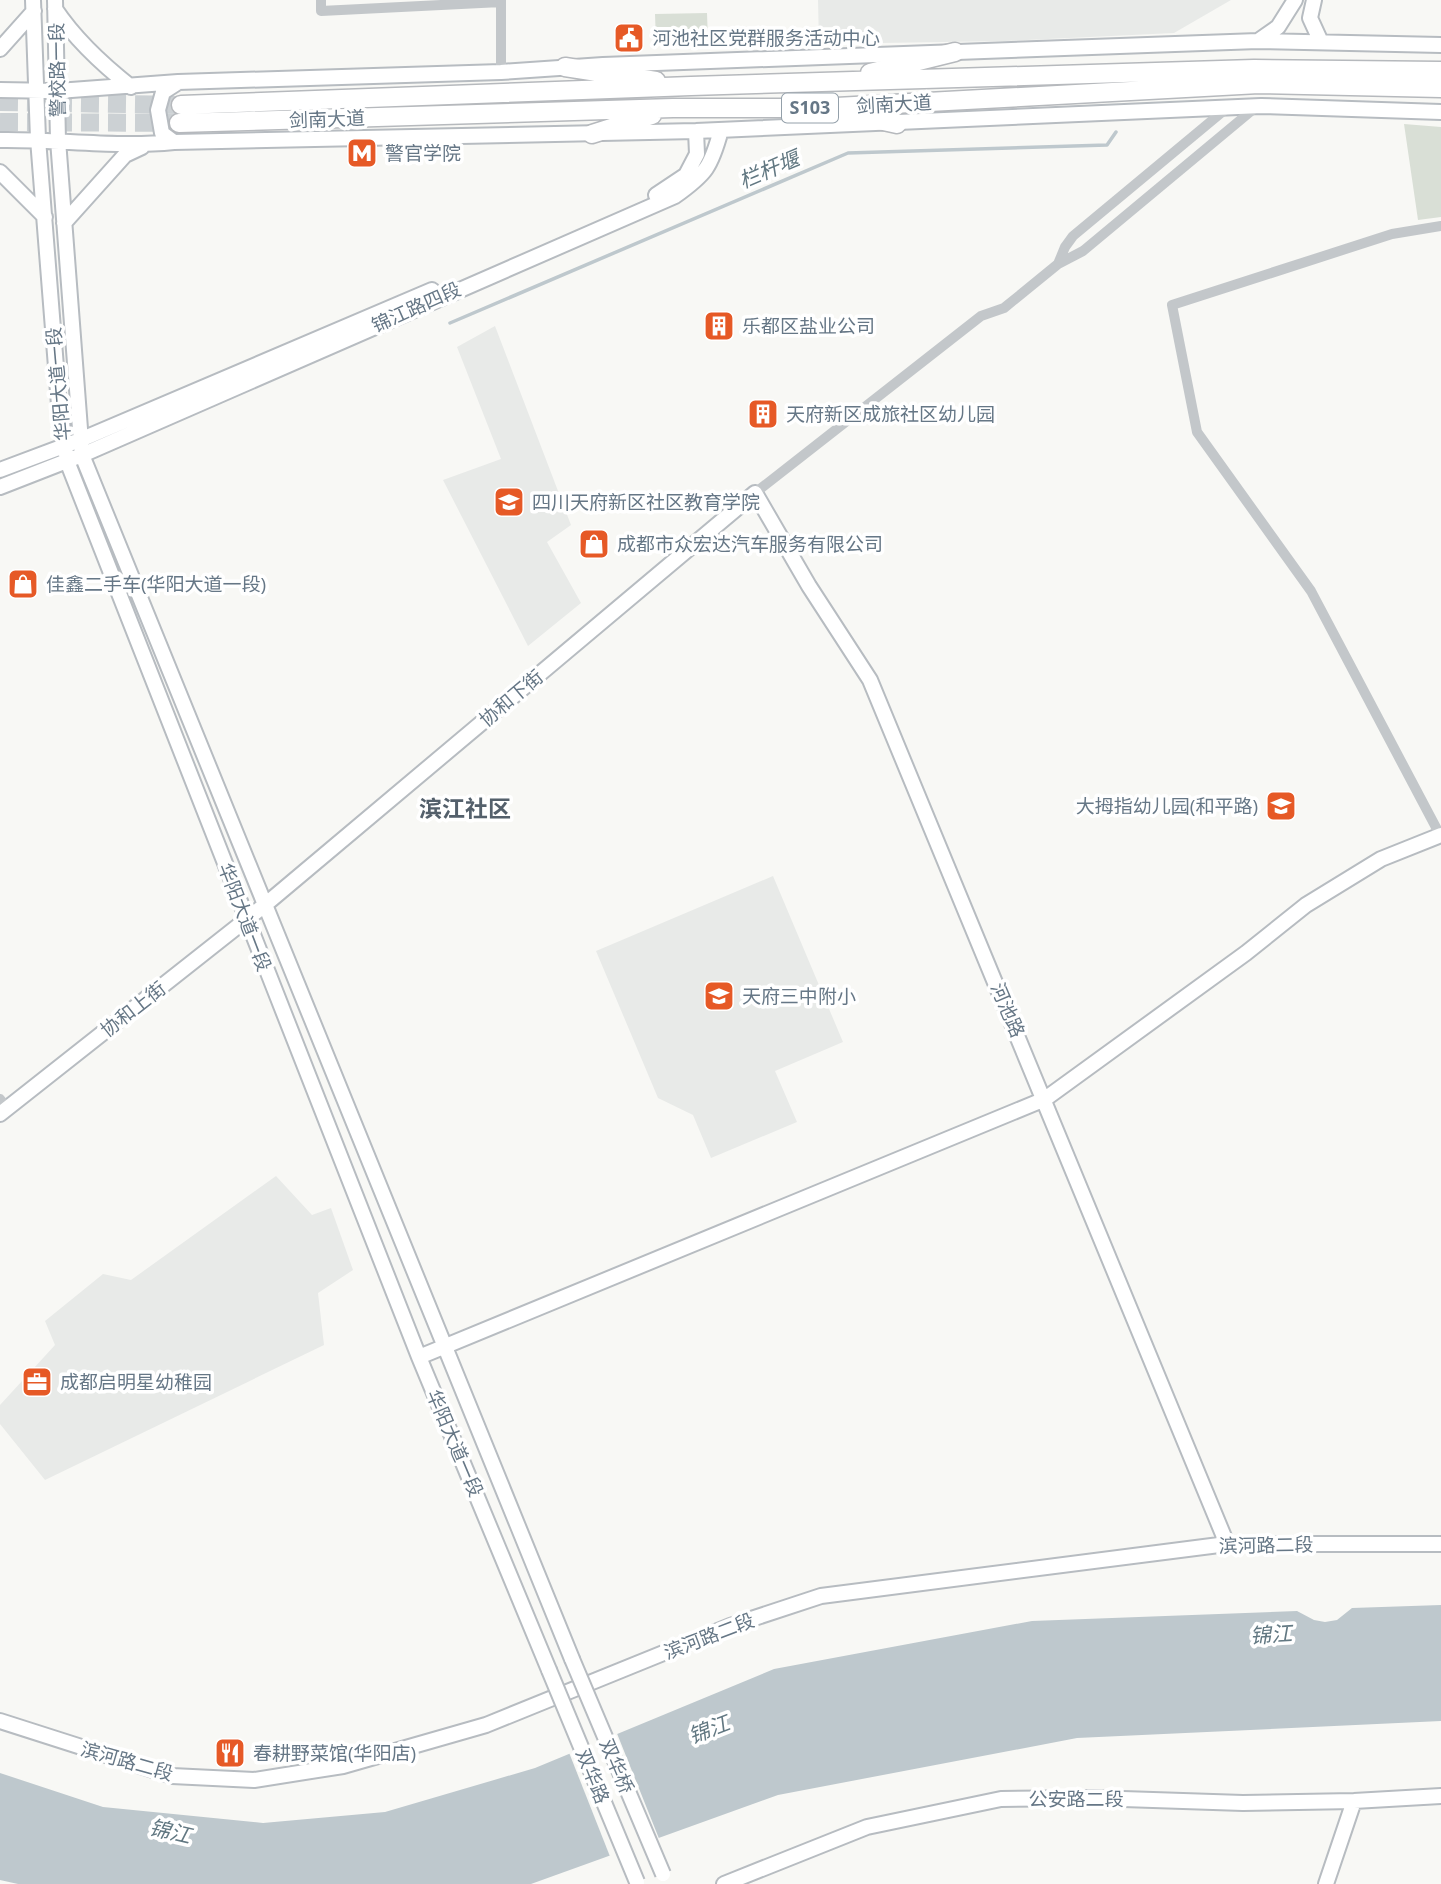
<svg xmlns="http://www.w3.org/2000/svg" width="1441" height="1884" viewBox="0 0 1441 1884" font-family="'Open Sans','Noto Sans SC',sans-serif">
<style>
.built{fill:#e8eae8}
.green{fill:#d9dfd6}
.water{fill:#bec8cd}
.pier{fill:#f8f8f5}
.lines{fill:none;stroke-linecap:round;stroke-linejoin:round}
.stream{stroke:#bec8cd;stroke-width:3.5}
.highway-tunnel{stroke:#ccd1d4;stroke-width:18;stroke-dasharray:18 9;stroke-linecap:butt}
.secondary-casing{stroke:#b7bcc1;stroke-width:18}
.highway-casing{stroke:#b6b9bd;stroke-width:21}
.street{stroke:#c3c7ca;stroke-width:10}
.secondary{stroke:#fff;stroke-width:14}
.highway{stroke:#fff;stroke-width:18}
.secondary-bridge-casing{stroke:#b7bcc1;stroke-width:18;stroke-linecap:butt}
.secondary-bridge{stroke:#fff;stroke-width:14}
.labels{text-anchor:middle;stroke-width:7;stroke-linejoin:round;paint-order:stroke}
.shield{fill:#fff;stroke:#94a0aa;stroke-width:2}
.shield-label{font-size:18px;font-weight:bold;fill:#667786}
.poi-label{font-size:19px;fill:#667786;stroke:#fff;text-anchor:start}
.street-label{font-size:19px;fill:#667786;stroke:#fff}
.water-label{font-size:21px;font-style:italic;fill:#627882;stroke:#fff}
.quarter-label{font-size:23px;font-weight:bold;fill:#54606b;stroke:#fff}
</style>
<rect width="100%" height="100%" fill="#f8f8f5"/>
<path class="built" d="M818 0H1231L1174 33 1005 41 819 44Z
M495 326 571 525 547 542 581 603 528 646 443 480 501 459 457 347Z
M773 876 843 1042 775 1071 797 1122 711 1158 693 1115 658 1098 596 951Z
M276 1176 312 1215 331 1208 353 1270 318 1293 324 1345 45 1480 0 1424V1405L55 1345 45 1321 103 1274 131 1280Z"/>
<path class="green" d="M707 13 708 41 656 42 655 14Z
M1404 124 1441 127V217L1418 220Z"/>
<path class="water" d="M1441 1605V1721L1077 1738 778 1795 531 1884H18L0 1880V1773L103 1807 263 1823 385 1812 535 1768 774 1669 1032 1621 1297 1611 1314 1620 1325 1622 1337 1620 1352 1608Z"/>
<path class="pier" d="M616 1731 660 1841 611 1859 568 1750Z"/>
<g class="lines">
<path class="stream" d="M450 323 848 153 1107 145 1116 132"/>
<path class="highway-tunnel" d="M0 102 181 105
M0 122 179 123"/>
<g class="secondary-casing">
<path id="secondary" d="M33 0 38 139 59 405 67 461 419 1357 549 1670
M55 0 58 140 82 455 572 1659
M1314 0 1310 18 1321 42
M55 9C75 39 103 65 131 87
M1258 41 1278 27 1295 0
M0 49 34 11
M0 90 58 91 178 82 501 72 603 65 1258 41 1441 45
M0 140C58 139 116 148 174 142L696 131 1261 106 1441 112
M174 142 162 133 158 110 163 92 177 83
M0 172 45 217
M656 195 686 175 697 154 696 131
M64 223 125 155 142 147
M0 470 80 440 432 290
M0 487 82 455 675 196C706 174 711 167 721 130
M0 1114 266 904 755 493 809 586 870 680 1227 1544
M419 1357 1045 1099 1246 953 1306 905 1381 859 1441 835
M0 1721 172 1776 254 1780 343 1766 486 1725 730 1626 821 1596 1227 1544H1441
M724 1884 867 1827 1001 1799 1093 1798 1243 1803 1354 1801 1441 1796
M1326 1884 1354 1801"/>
</g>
<g class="highway-casing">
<path id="highway" d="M565 67 656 81
M870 73 955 52
M181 105 691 86 1254 69 1441 71
M842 112 897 124
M179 123 673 108H818L1259 84 1441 88
M592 134 652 115"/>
</g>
<path class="street" d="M321 0V11L501 2
M501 72V0
M1227 108 1073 236 1065 247 1058 264 1083 251 1256 107
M755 493 981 316 1004 308 1058 264
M1440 835 1311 591 1197 432 1172 305 1392 234 1441 226
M0 1099 7 1108"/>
<use href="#secondary" class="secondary"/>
<use href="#highway" class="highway"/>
<g class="secondary-bridge-casing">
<path id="secondary-bridge" d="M572 1659 663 1874
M549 1670 637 1882"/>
</g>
<use href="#secondary-bridge" class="secondary-bridge"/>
</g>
<defs>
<g id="civic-square" transform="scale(1.575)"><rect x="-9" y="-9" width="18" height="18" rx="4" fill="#e65926" stroke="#fff"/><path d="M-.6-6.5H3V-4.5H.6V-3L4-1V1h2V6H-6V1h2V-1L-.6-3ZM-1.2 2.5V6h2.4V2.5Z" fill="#fff"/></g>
<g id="metro-square" transform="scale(1.575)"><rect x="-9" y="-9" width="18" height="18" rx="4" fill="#e65926" stroke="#fff"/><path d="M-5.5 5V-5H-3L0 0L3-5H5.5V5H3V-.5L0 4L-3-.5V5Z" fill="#fff"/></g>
<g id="building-square" transform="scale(1.575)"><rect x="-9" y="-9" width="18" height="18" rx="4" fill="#e65926" stroke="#fff"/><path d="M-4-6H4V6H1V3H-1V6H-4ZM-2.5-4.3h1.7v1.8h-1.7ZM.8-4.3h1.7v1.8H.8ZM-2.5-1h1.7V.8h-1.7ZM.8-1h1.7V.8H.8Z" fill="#fff"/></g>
<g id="school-square" transform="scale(1.575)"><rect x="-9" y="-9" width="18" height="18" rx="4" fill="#e65926" stroke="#fff"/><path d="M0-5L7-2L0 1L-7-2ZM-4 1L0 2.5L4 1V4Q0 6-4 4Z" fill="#fff"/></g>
<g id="shop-square" transform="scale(1.575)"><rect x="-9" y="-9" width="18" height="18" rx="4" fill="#e65926" stroke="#fff"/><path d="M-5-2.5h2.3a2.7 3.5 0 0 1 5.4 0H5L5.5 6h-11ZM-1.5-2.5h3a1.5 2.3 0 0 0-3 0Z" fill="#fff"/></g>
<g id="office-square" transform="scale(1.575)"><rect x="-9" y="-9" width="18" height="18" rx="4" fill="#e65926" stroke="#fff"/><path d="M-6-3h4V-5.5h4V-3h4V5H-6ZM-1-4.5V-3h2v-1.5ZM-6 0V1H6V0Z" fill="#fff"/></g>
<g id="restaurant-square" transform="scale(1.575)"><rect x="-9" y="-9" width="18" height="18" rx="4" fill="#e65926" stroke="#fff"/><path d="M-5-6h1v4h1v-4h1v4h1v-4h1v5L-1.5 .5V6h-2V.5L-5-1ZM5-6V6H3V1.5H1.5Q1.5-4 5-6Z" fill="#fff"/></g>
</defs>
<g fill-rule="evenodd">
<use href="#civic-square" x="629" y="38"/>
<use href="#metro-square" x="362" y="153"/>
<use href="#building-square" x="719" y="326"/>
<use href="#building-square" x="763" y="414"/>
<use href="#school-square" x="509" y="502"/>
<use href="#shop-square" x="594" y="544"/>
<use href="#shop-square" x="23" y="584"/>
<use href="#school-square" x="1281" y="806"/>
<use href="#school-square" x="719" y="996"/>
<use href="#office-square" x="37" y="1382"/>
<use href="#restaurant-square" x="230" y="1753"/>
</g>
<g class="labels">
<rect class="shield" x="782" y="93.5" width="56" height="29" rx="5"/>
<g class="shield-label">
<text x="810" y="114">S103</text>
</g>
<g class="poi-label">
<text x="652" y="45">河池社区党群服务活动中心</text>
<text x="385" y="160">警官学院</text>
<text x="742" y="333">乐都区盐业公司</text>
<text x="786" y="421">天府新区成旅社区幼儿园</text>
<text x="532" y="509">四川天府新区社区教育学院</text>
<text x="617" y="551">成都市众宏达汽车服务有限公司</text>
<text x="46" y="591">佳鑫二手车(华阳大道一段)</text>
<text x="1258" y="813" text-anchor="end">大拇指幼儿园(和平路)</text>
<text x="742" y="1003">天府三中附小</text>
<text x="60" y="1389">成都启明星幼稚园</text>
<text x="253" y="1760">春耕野菜馆(华阳店)</text>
</g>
<g class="street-label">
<text transform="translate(57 70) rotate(-91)" y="7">警校路一段</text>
<text transform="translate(894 104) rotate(-3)" y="7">剑南大道</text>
<text transform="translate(327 119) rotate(-2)" y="7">剑南大道</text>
<text transform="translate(416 307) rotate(-24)" y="7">锦江路四段</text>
<text transform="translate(58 384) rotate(-95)" y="7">华阳大道一段</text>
<text transform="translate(511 698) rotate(-40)" y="7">协和下街</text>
<text transform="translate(245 917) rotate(69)" y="7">华阳大道一段</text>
<text transform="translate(133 1009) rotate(-38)" y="7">协和上街</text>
<text transform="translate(1008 1010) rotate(67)" y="7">河池路</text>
<text transform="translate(455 1443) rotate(67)" y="7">华阳大道一段</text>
<text transform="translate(1266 1545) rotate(-1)" y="7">滨河路二段</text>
<text transform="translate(709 1636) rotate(-21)" y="7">滨河路二段</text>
<text transform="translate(127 1761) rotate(16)" y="7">滨河路二段</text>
<text transform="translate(617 1766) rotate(67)" y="7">双华桥</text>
<text transform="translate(593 1776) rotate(68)" y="7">双华路</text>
<text x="1076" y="1806">公安路二段</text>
</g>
<g class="water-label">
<text transform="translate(769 170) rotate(-23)" y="7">栏杆堰</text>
<text transform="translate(1271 1635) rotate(-4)" y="7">锦江</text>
<text transform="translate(709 1730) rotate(-21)" y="7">锦江</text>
<text transform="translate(170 1832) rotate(13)" y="7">锦江</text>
</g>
<g class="quarter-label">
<text x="465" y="817">滨江社区</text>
</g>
</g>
</svg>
